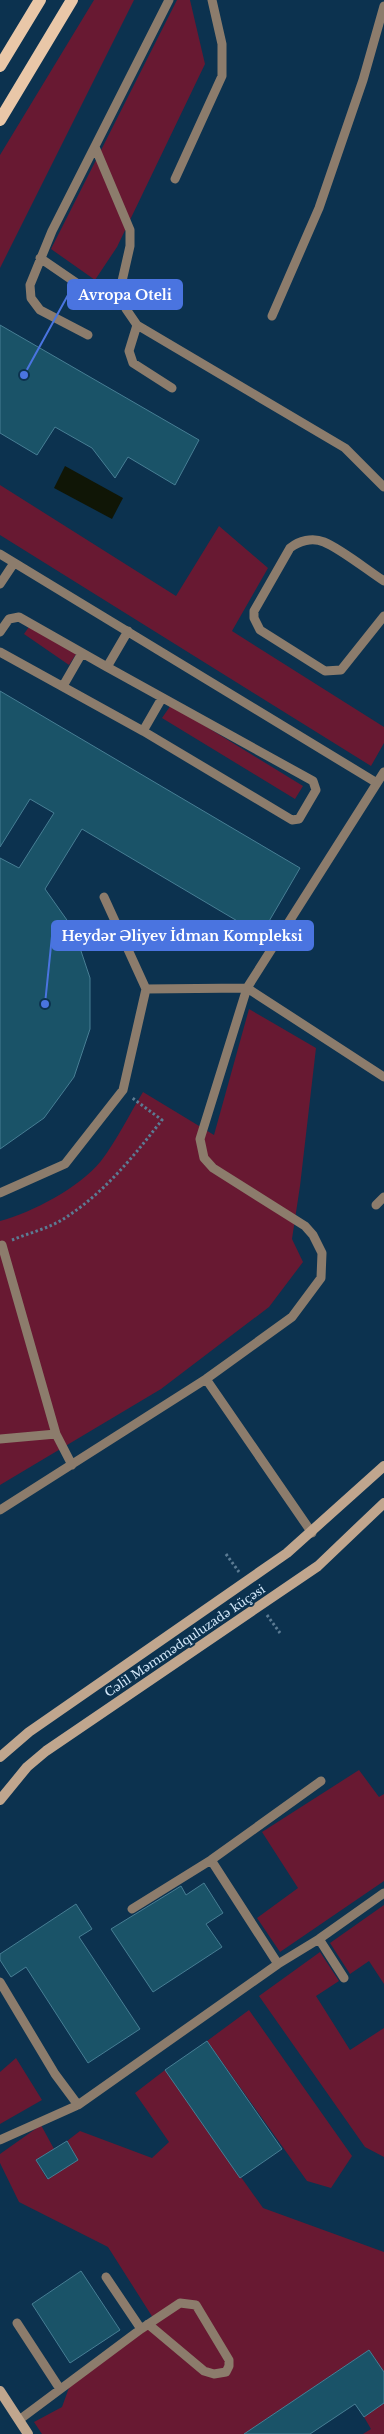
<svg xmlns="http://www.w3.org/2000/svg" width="384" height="2434" viewBox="0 0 384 2434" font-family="'Libre Baskerville',serif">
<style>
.green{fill:#681932}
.water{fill:#101606}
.building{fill:#1a5368;stroke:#477e94}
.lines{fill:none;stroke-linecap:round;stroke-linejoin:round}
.path{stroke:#5b7b93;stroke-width:3;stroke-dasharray:2.5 2.5;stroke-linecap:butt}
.lane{stroke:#8c7c6c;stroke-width:9}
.secondary{stroke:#c0a68e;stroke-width:10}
.primary{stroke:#e9c7a8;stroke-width:12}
.labels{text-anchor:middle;stroke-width:4;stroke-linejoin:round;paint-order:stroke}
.street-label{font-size:12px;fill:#d3e8fa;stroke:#0c324f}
.leader{fill:none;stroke:#4a74e0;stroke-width:2}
.callout-dot{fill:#4a74e0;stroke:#0c324f;stroke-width:2}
.callout{fill:#4a74e0;stroke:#4a74e0;stroke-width:2}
.callout-label{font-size:14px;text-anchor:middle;font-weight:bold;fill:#fff}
</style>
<rect width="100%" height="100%" fill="#0c324f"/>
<path class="green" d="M94 0H134L0 268V155Z
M177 0H190L205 64 117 247 95 280 51 249Z
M0 485 176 596 219 526 268 568 232 631 384 727V743L371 766 0 535Z
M33 621 78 651 69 665 24 634Z
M171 705 303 786 295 799 162 718Z
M249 1009 316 1048 300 1186 292 1239 303 1262 269 1307 161 1389 0 1485V1221C33 1212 79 1188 101 1161 117 1140 129 1115 143 1092L214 1135Z
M359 1770 379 1797 384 1794V1881L280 1952 257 1918 298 1888 262 1832Z
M384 1905V1984L369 1961 350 1974 330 1943Z
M320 1952 339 1981 316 1996 350 2050 384 2028V2157L365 2147 259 1996Z
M249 2010 352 2156 331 2188 307 2181 207 2041Z
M16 2058 42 2100 0 2124V2072Z
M165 2070 263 2208 384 2252V2372L369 2350 244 2434H42L34 2422 62 2407 70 2385 155 2321 108 2247 19 2202 0 2163V2154L41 2125 54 2149 36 2160 47 2179 78 2160 67 2141 80 2131 152 2158 169 2142 135 2093Z
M384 2403V2434H363L371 2429 364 2417Z"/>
<path class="water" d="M65 466 123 498 112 519 54 488Z"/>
<path class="building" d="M0 325 199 440 175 485 128 457 115 478 92 448 55 427 37 455 0 433Z
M0 691 300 868 261 935 82 829 45 889 74 930 90 978V1029L74 1077 44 1118 0 1149V858L19 868 54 813 30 799 0 847Z
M204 1883 223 1913 206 1924 222 1947 153 1992 111 1929 181 1886 186 1895Z
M76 1904 92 1929 79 1937 140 2029 88 2063 26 1967 11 1977 0 1960V1954Z
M207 2041 282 2149 240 2178 165 2070Z
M67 2141 78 2160 48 2179 36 2160Z
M81 2271 120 2330 70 2363 32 2304Z
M369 2350 384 2372V2403L364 2417 355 2404 310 2434H244Z"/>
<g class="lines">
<path class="path" d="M12 1240C29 1233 50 1228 65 1218 105 1192 133 1157 162 1120L131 1097
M226 1554 239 1572
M267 1615 280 1633"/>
<path class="lane" d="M95 147 130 230V246L120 290 126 309 137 325 345 448 384 487
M175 179 222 76V44L212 0
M40 258 94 295
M272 316 319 208 363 80 384 6
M137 325 129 351 133 363 172 388
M88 335 40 310 31 298 30 285 52 231 169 0
M0 554 377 783
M384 581C367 570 341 549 324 542 312 537 299 541 290 548L254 611V618L260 630 325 671 341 670 384 616
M0 584 14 563
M0 632 9 619 19 617 107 667
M0 652 143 731 292 820 299 819 316 790 313 781 107 667 128 631
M63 686 82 653
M143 731 162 698
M146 989 247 988 384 1077
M0 1193 65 1164 123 1090 146 989 104 897
M376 1205 384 1197
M2 1245 56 1434 72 1465
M206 1379 312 1533
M0 1439 56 1434
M0 1510 206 1379 292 1317 321 1278 322 1253 313 1235 305 1226 213 1168 204 1158 200 1139 247 988 384 772
M211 1860 278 1964
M132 1909 211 1860 321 1781
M319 1939 344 1978
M0 1982 55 2074 78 2105 278 1964 319 1939 384 1893
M0 2140 78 2105
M17 2323 60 2389
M141 2329 180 2303 196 2305 229 2360V2366L226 2372 214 2374 204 2371 148 2324
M19 2420 141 2329 106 2277"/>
<path class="secondary" d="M0 1757 29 1732 287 1553 384 1466
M0 1800 27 1767 46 1751 318 1566 384 1503
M0 2391 28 2434"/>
<path class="primary" d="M0 66 40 0
M0 120 72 0"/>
</g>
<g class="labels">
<g class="street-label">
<text transform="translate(185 1641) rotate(-34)" y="4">Cəlil Məmmədquluzadə küçəsi</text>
</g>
</g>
<path class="leader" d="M24 375L68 295M45 1004L52 936"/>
<g class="callout-dot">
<circle cx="24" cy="375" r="5"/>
<circle cx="45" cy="1004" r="5"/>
</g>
<g class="callout">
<rect x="68" y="280" width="114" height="29" rx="5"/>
<rect x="52" y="921" width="261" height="29" rx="5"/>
</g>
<g class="callout-label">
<text x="125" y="300">Avropa Oteli</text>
<text x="182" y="941">Heydər Əliyev İdman Kompleksi</text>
</g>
</svg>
